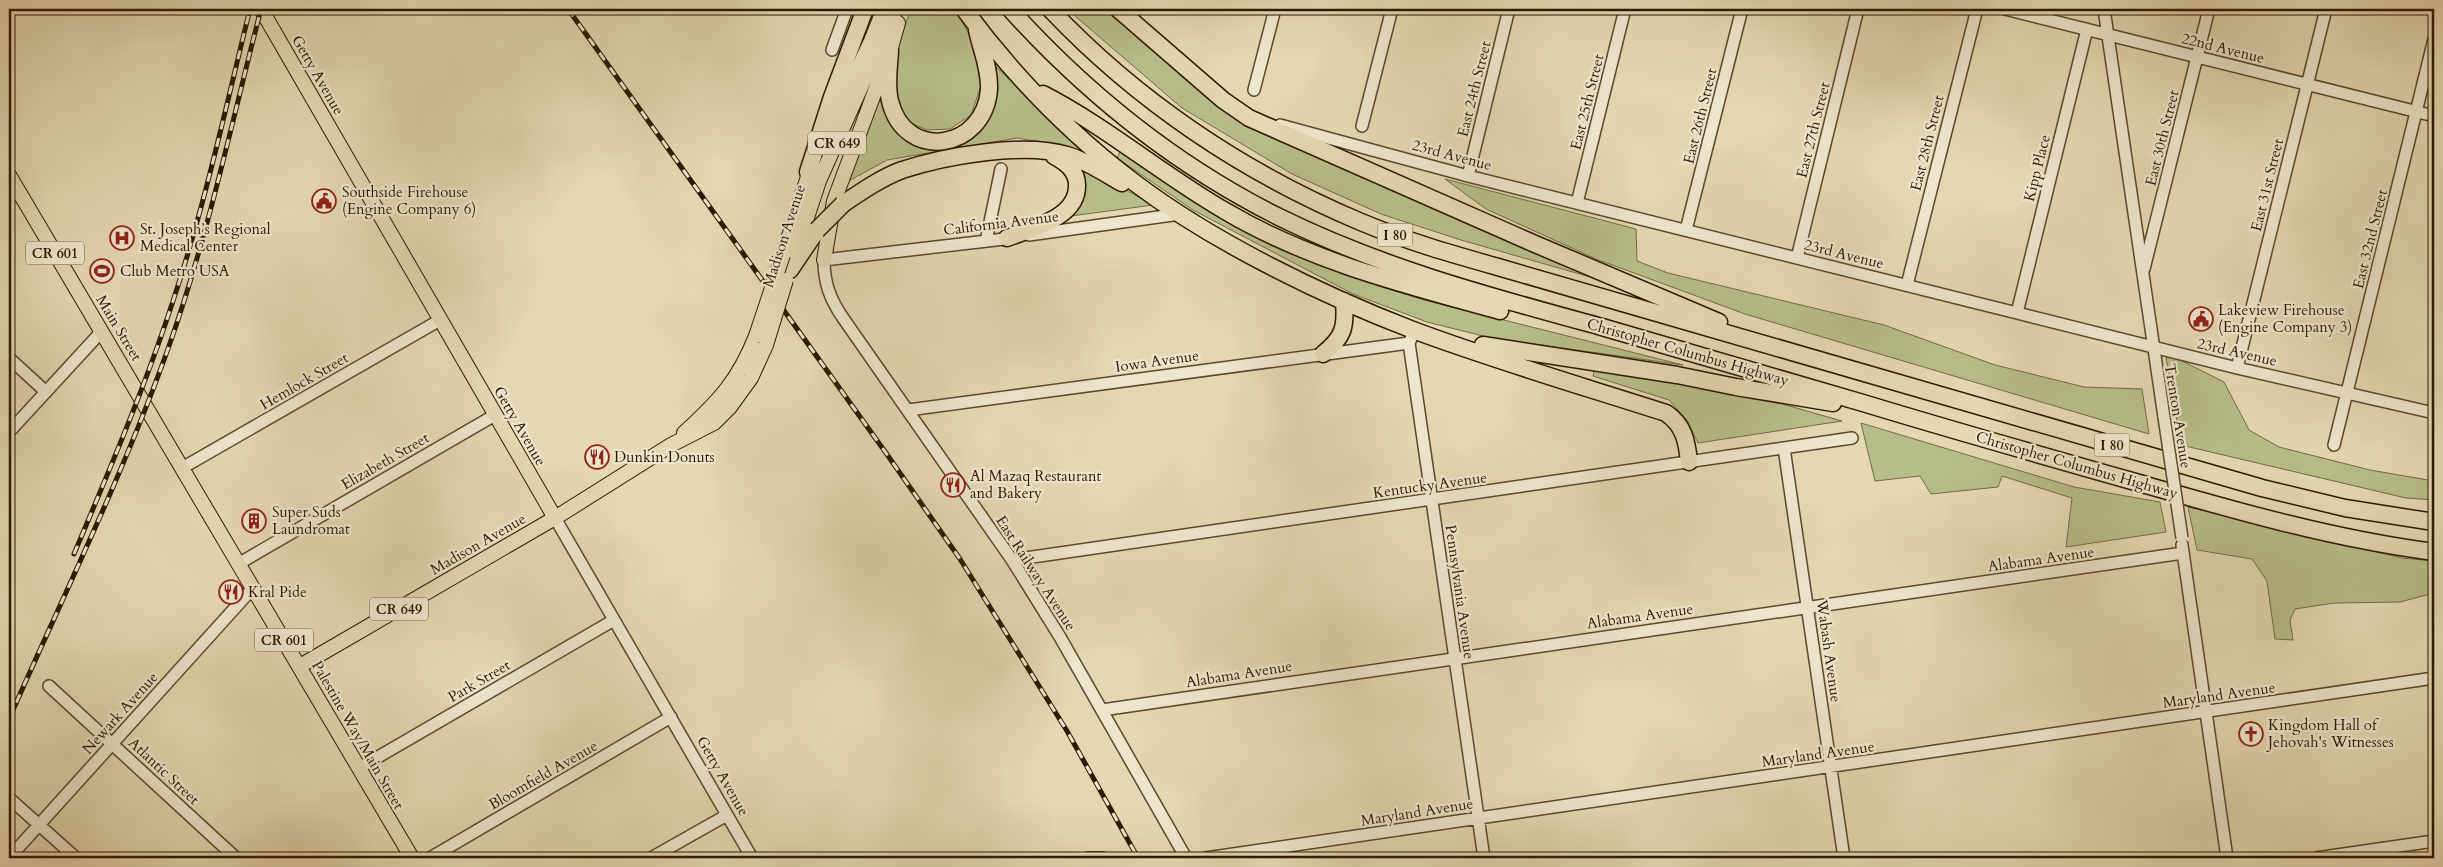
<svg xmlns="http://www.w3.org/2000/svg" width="2443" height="867" viewBox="0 0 2443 867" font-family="Cardo,serif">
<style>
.green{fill:#b7bd89;stroke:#726b44}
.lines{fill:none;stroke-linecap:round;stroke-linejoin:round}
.minor-casing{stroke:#5a482c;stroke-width:14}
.major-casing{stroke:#2c1900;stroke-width:16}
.highway-casing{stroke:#2c1900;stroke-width:19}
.minor{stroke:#ede5cc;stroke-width:11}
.major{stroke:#e4d7b1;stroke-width:14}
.highway{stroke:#e4d7b1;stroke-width:16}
.rail-casing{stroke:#2c1900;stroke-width:5}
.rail{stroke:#ede5cc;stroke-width:3;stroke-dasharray:9;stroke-linecap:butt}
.minor-bridge-casing{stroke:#5a482c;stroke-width:14;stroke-linecap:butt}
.major-bridge-casing{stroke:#2c1900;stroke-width:16;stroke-linecap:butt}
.highway-bridge-casing{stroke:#2c1900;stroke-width:19;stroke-linecap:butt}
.minor-bridge{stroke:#ede5cc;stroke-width:11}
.major-bridge{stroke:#e4d7b1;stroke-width:14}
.highway-bridge{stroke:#e4d7b1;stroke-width:16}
.labels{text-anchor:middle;stroke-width:4.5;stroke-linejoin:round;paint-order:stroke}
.shield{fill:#ede5cc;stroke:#66563d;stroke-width:1}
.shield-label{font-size:14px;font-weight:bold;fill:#2c1900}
.street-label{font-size:15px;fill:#2c1900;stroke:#ede5cc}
.poi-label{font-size:15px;fill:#2c1900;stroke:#ede5cc;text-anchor:start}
</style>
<rect width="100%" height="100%" fill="#e4d7b1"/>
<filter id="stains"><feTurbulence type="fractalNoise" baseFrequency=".004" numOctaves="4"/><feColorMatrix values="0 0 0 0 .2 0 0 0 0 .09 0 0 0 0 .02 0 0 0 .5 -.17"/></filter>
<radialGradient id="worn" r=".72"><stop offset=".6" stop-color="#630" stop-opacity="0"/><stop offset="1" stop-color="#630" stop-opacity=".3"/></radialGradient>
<path class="green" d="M911 9H955L974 43 981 86 971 115 950 129 927 130 906 121 894 101 895 53Z
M1067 9H1112L1211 99 1611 283 1461 240 1381 214 1292 174 1182 108Z
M992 63 1094 159 1058 145 1017 138 887 160 847 182 882 88 901 132 933 145 981 124Z
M1121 149 1305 254 1379 286 1424 300 1683 365 1491 338 1427 322 1353 294 1193 210 1117 158Z
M1082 166 1153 205 1071 216C1085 204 1083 183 1082 166Z
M1445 179 1636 229 1637 261 1668 273 1884 325 1995 365 2084 387 2142 389 2149 434 1745 314 1596 259 1486 209Z
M2166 357 2176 358 2224 382 2249 430 2279 447 2370 470 2434 481V500L2406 498 2181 445Z
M1595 366 1740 392 1842 421 1698 443 1687 420 1669 400 1593 376Z
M1861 423 2074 487 2160 502 2166 532 2066 547 2072 498 2002 476 1998 487 1931 494 1920 476 1875 481Z
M2188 507 2402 558 2434 561V593L2400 602 2334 603 2295 609 2290 620 2293 640 2275 639 2267 581 2252 559 2197 550Z"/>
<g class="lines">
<g class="minor-casing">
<path id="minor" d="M2005 9 2434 116
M2104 9 2164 417
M832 50 847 9
M1254 90 1275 9
M1280 125 1468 176 2017 313 2237 368 2434 413
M1362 126 1392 9
M1468 176 1509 9
M1577 203 1625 9
M1686 230 1742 9
M1029 235 1180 214
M1013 238 824 260C824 283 830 299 843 318L1012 560 1060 637 1186 858
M986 241 1001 169
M1797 258 1858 9
M2144 269 2209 9
M1907 285 1977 9
M2017 313 2087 29
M1415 330 1409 343 1484 858
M9 358 45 391
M2237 368 2326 9
M908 410 1409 343
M9 432 102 331
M2334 445 2434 39
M1784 448 1844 858
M182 468 440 320
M555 518 752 858
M2182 545 2227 858
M1012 560 1852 438
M238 564 495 415
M49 686 236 858
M1102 710 2183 553
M359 768 614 620
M9 798 76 858
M9 858 253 588
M430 858 671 717
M651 858 727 815
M1088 858H1103
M1206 858 2434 678
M2316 858 2434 841"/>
</g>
<g class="major-casing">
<path id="major" d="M261 9 555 518
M825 138 871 41 884 9
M9 175 412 858
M783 255 812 164
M793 260 819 181 896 9
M824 260 834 201 890 51 898 23
M684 433C719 401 738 381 756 336
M300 666 555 518 671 445 714 423 730 407 751 378 766 345"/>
</g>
<g class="highway-casing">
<path id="highway" d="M964 9C1012 74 1070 134 1135 183 1213 242 1322 295 1413 330 1496 361 1582 386 1666 413 1684 425 1687 442 1689 462
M1010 9C1086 93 1177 166 1279 217 1382 268 1492 297 1602 327 1689 352 1776 377 1863 403 1955 431 2047 457 2139 483 2237 511 2333 539 2434 552
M1050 9C1137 101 1244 173 1361 222 1406 241 1452 254 1498 267L2262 488 2345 508 2434 522
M1118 9 1223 100 1249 118 1535 244 1719 322
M890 51C889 68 886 85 890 101 905 163 985 150 989 89 990 69 981 49 977 30
M1043 94C1107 127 1164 176 1227 212 1312 262 1406 285 1500 311
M808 172 832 97 865 9
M843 204C862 191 881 178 902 170 945 156 1024 142 1067 155 1087 161 1104 173 1122 183
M1007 238C1032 228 1078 218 1077 185 1077 170 1065 162 1054 156
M790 270 817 230
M1483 345 1677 375 1736 387 1833 403
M1323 354C1344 337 1346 327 1344 301"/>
</g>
<use href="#minor" class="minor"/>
<use href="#major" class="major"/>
<use href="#highway" class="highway"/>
<g class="rail-casing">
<path id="rail" d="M568 9 886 453 960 559 1067 731 1138 858
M74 554C109 471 145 387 173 301 205 205 226 106 250 9
M9 719C63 596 124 473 169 346 208 236 232 121 261 9"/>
</g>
<use href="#rail" class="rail"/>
<g class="minor-bridge-casing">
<path id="minor-bridge" d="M2164 417 2182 538"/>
</g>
<g class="major-bridge-casing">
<path id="major-bridge" d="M756 336 783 255
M766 345 786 280"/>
</g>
<g class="highway-bridge-casing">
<path id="highway-bridge" d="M817 230 843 204"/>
</g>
<use href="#minor-bridge" class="minor-bridge"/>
<use href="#major-bridge" class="major-bridge"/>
<use href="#highway-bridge" class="highway-bridge"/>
</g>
<defs>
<g id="civic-ring" transform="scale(1.25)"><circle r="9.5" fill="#ede5cc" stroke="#8f2418" stroke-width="1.5"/><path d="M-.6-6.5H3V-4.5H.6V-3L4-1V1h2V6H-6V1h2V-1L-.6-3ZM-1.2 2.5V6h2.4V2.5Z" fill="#8f2418"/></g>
<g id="hospital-ring" transform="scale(1.25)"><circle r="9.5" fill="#ede5cc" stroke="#8f2418" stroke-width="1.5"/><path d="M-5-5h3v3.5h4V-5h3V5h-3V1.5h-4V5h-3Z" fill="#8f2418"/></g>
<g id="stadium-ring" transform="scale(1.25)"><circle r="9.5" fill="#ede5cc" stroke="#8f2418" stroke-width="1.5"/><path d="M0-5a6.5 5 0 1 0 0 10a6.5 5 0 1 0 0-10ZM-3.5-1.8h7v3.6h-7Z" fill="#8f2418"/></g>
<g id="restaurant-ring" transform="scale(1.25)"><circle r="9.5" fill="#ede5cc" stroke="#8f2418" stroke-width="1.5"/><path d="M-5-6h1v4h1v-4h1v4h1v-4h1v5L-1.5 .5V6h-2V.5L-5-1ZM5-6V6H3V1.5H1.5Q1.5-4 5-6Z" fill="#8f2418"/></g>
<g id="building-ring" transform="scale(1.25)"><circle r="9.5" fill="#ede5cc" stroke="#8f2418" stroke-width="1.5"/><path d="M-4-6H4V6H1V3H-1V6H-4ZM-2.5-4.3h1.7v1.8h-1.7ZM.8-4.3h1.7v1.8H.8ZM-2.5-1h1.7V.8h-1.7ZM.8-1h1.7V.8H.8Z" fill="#8f2418"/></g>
<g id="church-ring" transform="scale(1.25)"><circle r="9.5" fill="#ede5cc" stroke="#8f2418" stroke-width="1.5"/><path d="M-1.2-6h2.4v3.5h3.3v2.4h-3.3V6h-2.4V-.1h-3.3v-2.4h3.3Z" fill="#8f2418"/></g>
</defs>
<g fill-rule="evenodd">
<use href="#civic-ring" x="324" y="201"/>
<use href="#hospital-ring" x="122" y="238"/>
<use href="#stadium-ring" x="102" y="271"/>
<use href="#civic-ring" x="2201" y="319"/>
<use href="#restaurant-ring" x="597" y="457"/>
<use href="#restaurant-ring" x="953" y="485"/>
<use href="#building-ring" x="254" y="521"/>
<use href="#restaurant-ring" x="231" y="592"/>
<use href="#church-ring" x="2251" y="734"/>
</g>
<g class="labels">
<g class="shield">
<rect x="808" y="131.5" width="58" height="23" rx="4"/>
<rect x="1377.5" y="223.5" width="35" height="23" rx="4"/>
<rect x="26" y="241.5" width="58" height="23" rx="4"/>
<rect x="2094.5" y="433.5" width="35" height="23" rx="4"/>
<rect x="370" y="597.5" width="58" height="23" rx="4"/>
<rect x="255" y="628.5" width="58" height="23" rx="4"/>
</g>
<g class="shield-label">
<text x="837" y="148">CR 649</text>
<text x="1395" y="240">I 80</text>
<text x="55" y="258">CR 601</text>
<text x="2112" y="450">I 80</text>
<text x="399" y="614">CR 649</text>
<text x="284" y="645">CR 601</text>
</g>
<g class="street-label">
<text transform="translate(2223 48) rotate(14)" y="5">22nd Avenue</text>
<text transform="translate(318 75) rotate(60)" y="5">Getty Avenue</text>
<text transform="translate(1474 89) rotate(-76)" y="5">East 24th Street</text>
<text transform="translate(1587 102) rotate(-76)" y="5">East 25th Street</text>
<text transform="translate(1700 116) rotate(-76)" y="5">East 26th Street</text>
<text transform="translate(1813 130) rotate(-76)" y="5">East 27th Street</text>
<text transform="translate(2162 138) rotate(-76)" y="5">East 30th Street</text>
<text transform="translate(1927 143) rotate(-76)" y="5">East 28th Street</text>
<text transform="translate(1452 155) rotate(15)" y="5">23rd Avenue</text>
<text transform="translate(2037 168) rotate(-76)" y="5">Kipp Place</text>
<text transform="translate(2267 185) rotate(-76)" y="5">East 31st Street</text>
<text transform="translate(1001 223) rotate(-7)" y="5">California Avenue</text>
<text transform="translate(784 236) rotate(-72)" y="5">Madison Avenue</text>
<text transform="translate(2370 239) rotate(-76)" y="5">East 32nd Street</text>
<text transform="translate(1844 254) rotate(14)" y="5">23rd Avenue</text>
<text transform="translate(119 328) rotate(59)" y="5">Main Street</text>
<text transform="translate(1688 352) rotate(16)" y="5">Christopher Columbus Highway</text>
<text transform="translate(2237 352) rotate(13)" y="5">23rd Avenue</text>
<text transform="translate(1157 361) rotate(-8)" y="5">Iowa Avenue</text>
<text transform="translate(304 381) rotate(-30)" y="5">Hemlock Street</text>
<text transform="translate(2178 416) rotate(81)" y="5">Trenton Avenue</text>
<text transform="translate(520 426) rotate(60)" y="5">Getty Avenue</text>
<text transform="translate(385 461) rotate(-30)" y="5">Elizabeth Street</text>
<text transform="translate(2077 465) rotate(16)" y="5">Christopher Columbus Highway</text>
<text transform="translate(1430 485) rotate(-8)" y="5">Kentucky Avenue</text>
<text transform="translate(478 544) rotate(-30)" y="5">Madison Avenue</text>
<text transform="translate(2041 559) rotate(-8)" y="5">Alabama Avenue</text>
<text transform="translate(1036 573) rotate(57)" y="5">East Railway Avenue</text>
<text transform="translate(1460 592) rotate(82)" y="5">Pennsylvania Avenue</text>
<text transform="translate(1640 616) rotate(-8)" y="5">Alabama Avenue</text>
<text transform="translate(1829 651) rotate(82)" y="5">Wabash Avenue</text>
<text transform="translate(1239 674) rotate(-9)" y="5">Alabama Avenue</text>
<text transform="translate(479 681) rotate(-30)" y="5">Park Street</text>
<text transform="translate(2219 695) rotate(-8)" y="5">Maryland Avenue</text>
<text transform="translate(120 713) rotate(-48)" y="5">Newark Avenue</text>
<text transform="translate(358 735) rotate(60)" y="5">Palestine Way/Main Street</text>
<text transform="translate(1818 754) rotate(-8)" y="5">Maryland Avenue</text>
<text transform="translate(164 771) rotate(43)" y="5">Atlantic Street</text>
<text transform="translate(543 775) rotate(-30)" y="5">Bloomfield Avenue</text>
<text transform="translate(723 776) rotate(60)" y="5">Getty Avenue</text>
<text transform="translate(1417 812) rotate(-9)" y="5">Maryland Avenue</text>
</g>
<g class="poi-label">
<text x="342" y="197">Southside Firehouse<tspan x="342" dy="17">(Engine Company 6)</tspan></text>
<text x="140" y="234">St. Joseph’s Regional<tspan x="140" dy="17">Medical Center</tspan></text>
<text x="120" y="276">Club Metro USA</text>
<text x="2218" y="315">Lakeview Firehouse<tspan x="2218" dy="17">(Engine Company 3)</tspan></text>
<text x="614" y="462">Dunkin Donuts</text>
<text x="970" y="481">Al Mazaq Restaurant<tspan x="970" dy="17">and Bakery</tspan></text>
<text x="272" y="517">Super Suds<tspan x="272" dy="17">Laundromat</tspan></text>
<text x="248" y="597">Kral Pide</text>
<text x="2268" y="730">Kingdom Hall of<tspan x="2268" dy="17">Jehovah's Witnesses</tspan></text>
</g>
</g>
<rect width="2443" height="867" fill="none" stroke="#e4d7b1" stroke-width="30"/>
<rect x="10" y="10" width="2423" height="847" fill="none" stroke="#2c1900" stroke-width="2.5"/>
<rect x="15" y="15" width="2413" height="837" fill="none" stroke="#2c1900"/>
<rect width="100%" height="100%" filter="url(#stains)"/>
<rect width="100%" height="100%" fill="url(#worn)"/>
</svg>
